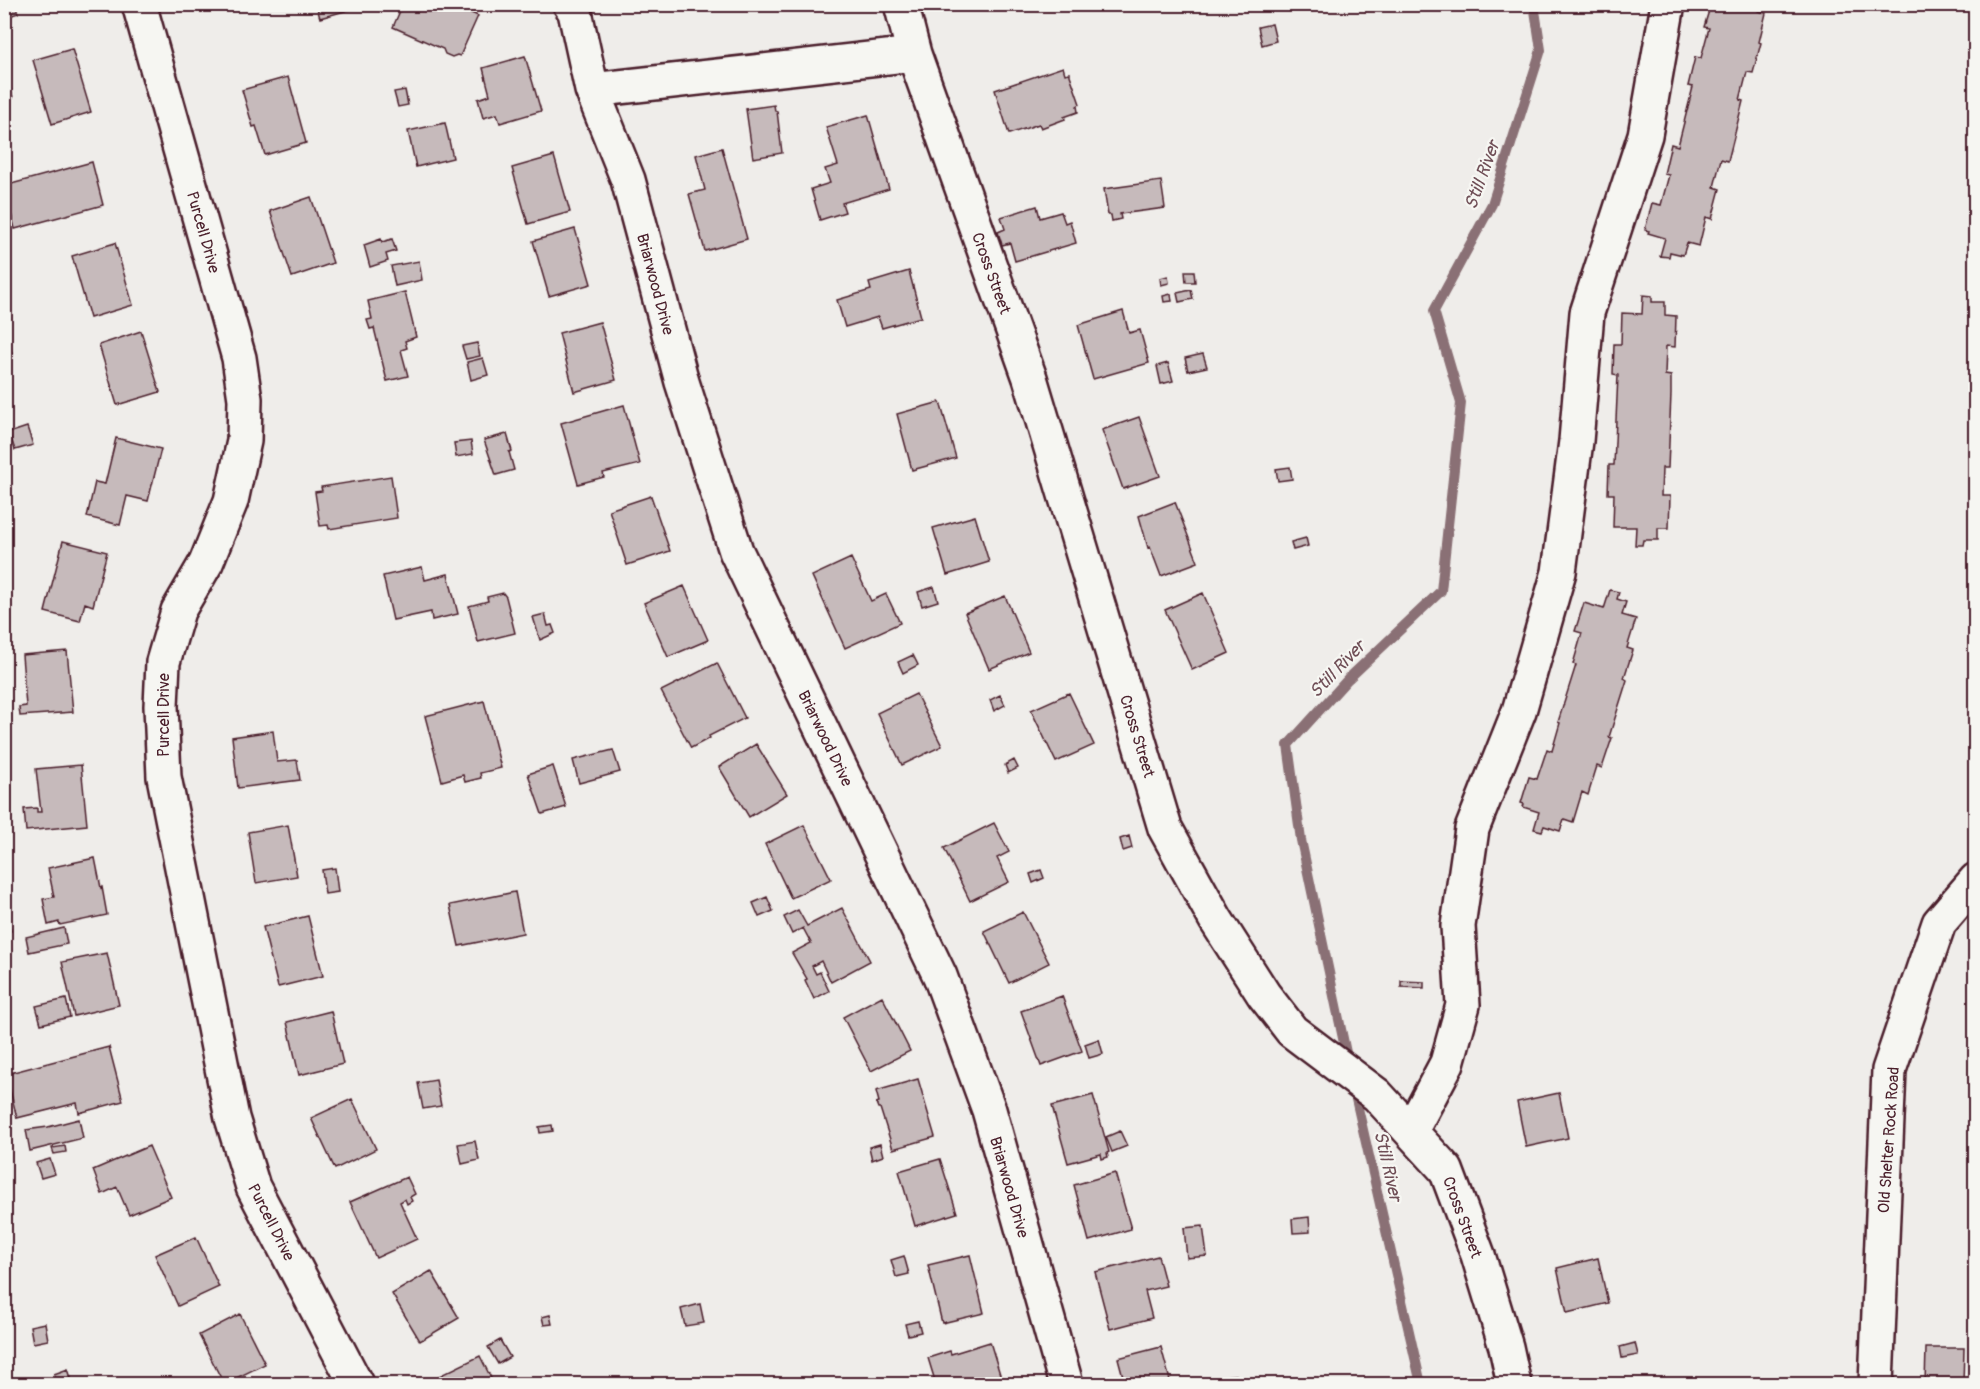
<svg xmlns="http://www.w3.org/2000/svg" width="1980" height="1389" viewBox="0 0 1980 1389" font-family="Pangolin,sans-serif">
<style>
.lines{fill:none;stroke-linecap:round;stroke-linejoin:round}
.stream{stroke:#8a6f74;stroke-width:10}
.building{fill:#c6babb;stroke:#4a1f2b;stroke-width:1.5}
.minor-casing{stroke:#4a1f2b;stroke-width:38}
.minor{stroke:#f6f6f2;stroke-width:33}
.labels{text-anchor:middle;stroke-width:4.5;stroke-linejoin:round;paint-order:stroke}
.street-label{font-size:16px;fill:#4a1f2b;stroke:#f6f6f2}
.water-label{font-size:18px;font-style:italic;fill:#6f4e56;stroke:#f6f6f2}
</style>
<rect width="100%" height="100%" fill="#efedea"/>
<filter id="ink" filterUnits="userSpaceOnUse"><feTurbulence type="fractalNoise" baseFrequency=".0167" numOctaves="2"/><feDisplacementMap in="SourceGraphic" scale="12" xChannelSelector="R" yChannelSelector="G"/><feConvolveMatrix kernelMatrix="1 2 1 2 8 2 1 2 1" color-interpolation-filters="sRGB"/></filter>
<g filter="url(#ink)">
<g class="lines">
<path class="stream" d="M1348 1062 1301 840 1288 745 1348 679 1441 591 1461 403 1434 311 1492 204 1541 50 1534 4
M1353 1086 1421 1384"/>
</g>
<path class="building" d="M9 4H15L18 13 4 18V6Z
M316 4H358L359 7 320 18Z
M403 4H451L478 16 460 56 457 55 452 57 445 54 443 49 393 27Z
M977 4H1011L990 9 989 5 978 7Z
M1711 4H1760L1758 11 1766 13 1759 42 1761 43 1753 73 1747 72 1740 100 1743 101 1728 161 1721 159 1714 187 1720 189 1712 219 1706 217 1699 246 1687 243 1683 255 1670 252 1669 257 1660 256 1665 238 1648 233 1649 231 1645 230 1652 203 1661 205 1669 175 1664 174 1671 144 1678 146 1693 87 1688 86 1695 57 1701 58 1709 28 1704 27Z
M1272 24 1276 41 1262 45 1258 27Z
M72 49 91 112 52 124 33 60Z
M525 56 541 111 500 123 497 114 483 118 478 99 490 95 483 68Z
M1063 67 1065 74 1070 73V75L1080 104 1077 106 1078 112 1064 117 1065 119 1041 128 1039 124 1009 134 995 90Z
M7 74 13 98 4 100V75Z
M288 77 306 143 265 155 256 126 253 127 242 90Z
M405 90 408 105 398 107 394 92Z
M774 105 775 111H777L782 153 753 158 746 109Z
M868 115 889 189 842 203 845 212 820 220 811 189 830 183 825 169 838 165 826 127Z
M445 123 453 158 416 167 408 131Z
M722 148 747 239 705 251 689 194 705 190 696 155Z
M554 156 570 212 528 224 512 168Z
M92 162 103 205 15 229 4 186Z
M1161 181 1165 208 1120 214 1121 219 1112 221 1111 215H1108L1104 189Z
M311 197 333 263 292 277 270 211Z
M1037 206 1040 218 1061 212 1065 223 1070 221 1076 243 1015 261 1010 243 1002 245 998 232 1005 229 1001 217Z
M575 229 591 284 549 296 533 241Z
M381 239 382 242 392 239 396 251 386 254 388 261 370 267 364 245Z
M115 243 133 305 90 318 72 256Z
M419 261 422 280 395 286 391 266Z
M909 271 921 317 882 328 878 317 845 327 837 300 871 290 869 283Z
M1185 271H1194L1195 282H1186Z
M1168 276 1169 283 1161 285 1160 278Z
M1191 290 1193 299 1179 302 1177 293Z
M405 292 416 337 405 341 407 348 401 350 408 376 387 381 374 328 370 329 367 320 372 319 368 301Z
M1171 294 1172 301 1164 302 1163 296Z
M1643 295 1652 296V302H1665V315L1676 316 1675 347 1666 346 1665 375 1671 376V394L1668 468H1662L1661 496H1670L1669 528H1658V540H1643L1642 545H1635L1636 527H1613L1614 494H1608L1609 465H1614L1618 375 1613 374 1614 344H1621L1622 313 1642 314Z
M1123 311 1129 333 1140 330 1149 363 1093 379 1078 325Z
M600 322 616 380 574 392 559 333Z
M4 329 12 353 4 355Z
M141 331 160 392 117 405 99 345Z
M477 343 480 356 466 359 462 346Z
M1203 354 1207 367 1188 371 1185 358Z
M483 358 488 375 471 380 467 362Z
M1168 363 1173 381 1161 384 1157 366Z
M940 402 956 458 912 470 897 414Z
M624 405 640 464 603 473 604 477 578 484 561 423Z
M1139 417 1160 476 1123 489 1102 430Z
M27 427 33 445 15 450 9 433Z
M507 434 512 451 509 452 514 470 496 475 484 440Z
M116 438 161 449 148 501 127 496 120 525 87 517 95 482 105 484Z
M471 441 473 454 456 457 454 443Z
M1290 467 1292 479 1278 481 1276 469Z
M391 476 397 518 329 529 328 525 320 526 315 492 322 491 321 487Z
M651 496 670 551 627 565 609 510Z
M1175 502 1198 562 1161 576 1150 547 1148 548 1139 516Z
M975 516 989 562 947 575 933 528Z
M1306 538 1308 546 1293 550 1291 542Z
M63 541 107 552 93 606 85 603 80 621 45 612Z
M851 558 871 601 886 594 900 623 845 648 812 576Z
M422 567 425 580 448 574 458 614 432 620 431 612 393 620 383 576Z
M684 586 708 640 668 657 644 603Z
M934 587 938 601 922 606 918 592Z
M1610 590 1619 592 1617 599 1626 602 1622 615 1636 619 1627 648 1633 650 1624 678 1627 680 1609 737 1612 738 1602 768 1597 766 1588 795 1582 792 1573 822 1564 819 1560 831 1544 826 1542 831 1534 829 1539 812 1523 807 1524 804 1521 803 1529 777 1537 779 1547 749 1552 751 1560 723 1558 722 1576 665 1573 664 1582 633 1575 631 1584 603 1604 609Z
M503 593 506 597 515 633 478 642 469 606 488 601 487 597Z
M1203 593 1229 653 1192 670 1165 610Z
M1005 596 1029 652 989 669 965 613Z
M545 614 548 626 552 625 555 633 540 640 533 617Z
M67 651 73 712 20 716 19 707 26 706 22 655Z
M913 655 918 665 903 673 898 662Z
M717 663 745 718 709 736 710 738 691 748 661 691Z
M1069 693 1094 745 1056 762 1031 710Z
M916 694 942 746 902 765 877 713Z
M1000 695 1005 705 994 711 990 700Z
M484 701 501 768 480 773 481 778 465 782 463 775 442 781 425 716Z
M273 731 277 762 297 760 300 780 238 788 232 737Z
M756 744 787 794 749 817 719 767Z
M613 750 620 772 579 783 573 760Z
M1014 760 1018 768 1008 773 1005 765Z
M81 765 87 825 26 831 24 809 37 808V812H41L36 769Z
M553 766 566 807 542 814 528 774Z
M994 823 1009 852 997 858 1009 882 970 901 944 848Z
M288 825 297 876 256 883 248 832Z
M804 825 831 879 791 898 765 844Z
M1129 836 1132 848 1123 851 1120 839Z
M95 858 101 888 102 887 107 915 60 925 59 922 48 925 43 899 54 897 48 868Z
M335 868 338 892 325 894 322 870Z
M1041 870 1044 878 1033 883 1030 874Z
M515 892 523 933 459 946 450 905Z
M4 897 11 931 4 933Z
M767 897 773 911 759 917 753 903Z
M842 908 870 961 831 982 821 961 812 966 816 974 820 972 829 991 814 999 805 980 807 979 792 953 811 943 803 928 792 934 784 917 798 910 807 926Z
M1023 912 1049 963 1009 983 984 931Z
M308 916 323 976 278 987 263 927Z
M64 928 67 944 29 952 26 937Z
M9 938 11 953 4 954V939Z
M107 953 119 1005 74 1016 62 962Z
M1401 981 1424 982V988L1401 987Z
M882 996 910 1051 871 1071 843 1017Z
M1062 996 1082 1051 1041 1066 1021 1011Z
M66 999 70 1017 41 1024 36 1006Z
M331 1011 343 1064 299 1075 287 1022Z
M1099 1039 1103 1054 1089 1058 1085 1044Z
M109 1047 123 1101 79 1113 77 1103 17 1118 6 1074Z
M918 1079 935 1137 893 1149 880 1108H878L876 1103 879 1102 876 1091Z
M436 1080 441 1106 423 1109 418 1083Z
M1559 1093 1568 1138 1526 1147 1517 1102Z
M1093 1095 1109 1152 1107 1153 1108 1157 1102 1159 1101 1154 1068 1163 1052 1106Z
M352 1099 376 1149 335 1169 311 1118Z
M79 1119 83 1138 30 1151 26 1130 48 1127Z
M552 1125 553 1131 540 1133 539 1127Z
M1120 1131 1127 1146 1112 1152 1106 1137Z
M475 1141 479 1160 462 1164 458 1144Z
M880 1144 883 1156 872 1160 869 1147Z
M65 1146 66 1152 54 1154 52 1148Z
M149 1146 171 1197 129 1215 117 1187 102 1194 93 1170Z
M50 1159 55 1174 41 1178 36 1163Z
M940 1159 957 1213 915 1226 899 1171Z
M1115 1173 1131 1229 1089 1241 1074 1185Z
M407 1177 415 1194 410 1197 412 1201 407 1204 405 1199 400 1202 417 1239 376 1258 350 1202Z
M1309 1217 1310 1232 1293 1233 1292 1219Z
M1203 1226 1207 1256 1187 1258 1184 1228Z
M196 1237 219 1287 178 1306 155 1255Z
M970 1255 984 1313 942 1323 928 1265Z
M904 1256 909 1274 896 1277 891 1260Z
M1158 1256 1166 1286 1145 1291 1152 1318 1110 1329 1095 1272Z
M1598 1258 1608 1303 1567 1313 1557 1268Z
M431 1271 459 1318 420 1341 392 1294Z
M700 1304 704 1323 685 1326 681 1309Z
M240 1314 265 1364 224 1384 199 1335Z
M550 1315 552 1324 544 1325 542 1317Z
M918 1321 921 1332 908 1335 905 1324Z
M45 1323 48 1340 33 1343 30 1326Z
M500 1340 510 1357 498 1364 488 1347Z
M990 1342 1003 1384H936L928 1358 950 1351 951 1354Z
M1635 1343 1638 1355 1622 1358 1620 1347Z
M1161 1347 1171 1384H1125L1118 1358Z
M1926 1348H1964L1963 1384H1925Z
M480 1356 494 1384H443L439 1376Z
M68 1369 72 1381 58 1384 54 1374Z
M1236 1375 1238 1384H1225L1224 1376Z"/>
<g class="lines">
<g class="minor-casing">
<path id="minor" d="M139 4 239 358 245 399 244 441 231 501 206 563 178 611 163 662 161 706 164 777 232 1118 253 1187 356 1384
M570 4 575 12 592 90 628 180 682 382 736 551 940 976 989 1110 1066 1384
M901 4 914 54 1030 378 1165 828 1216 920 1264 995 1292 1031 1377 1095 1446 1170 1478 1255 1506 1347 1514 1384
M592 90 914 54
M1411 1131 1447 1063 1463 1005 1458 926 1472 829 1519 711 1559 572 1576 441 1587 313 1645 135 1668 4
M1876 1384 1889 1070 1939 923 1976 880"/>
</g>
<use href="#minor" class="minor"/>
</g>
</g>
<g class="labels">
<g class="street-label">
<text transform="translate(204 232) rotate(74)" y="6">Purcell Drive</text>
<text transform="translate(992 273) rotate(70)" y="6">Cross Street</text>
<text transform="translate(656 284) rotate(75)" y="6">Briarwood Drive</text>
<text transform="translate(163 715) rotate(-90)" y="6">Purcell Drive</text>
<text transform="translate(1138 736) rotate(73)" y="6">Cross Street</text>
<text transform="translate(826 738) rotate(64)" y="6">Briarwood Drive</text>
<text transform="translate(1888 1140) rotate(-86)" y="6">Old Shelter Rock Road</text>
<text transform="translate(1010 1187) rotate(74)" y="6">Briarwood Drive</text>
<text transform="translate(1463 1217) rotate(70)" y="6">Cross Street</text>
<text transform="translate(272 1222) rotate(63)" y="6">Purcell Drive</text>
</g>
<g class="water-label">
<text transform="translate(1482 175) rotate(-70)" y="6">Still River</text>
<text transform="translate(1337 669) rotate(-46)" y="6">Still River</text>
<text transform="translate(1388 1166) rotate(77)" y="6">Still River</text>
</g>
</g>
<rect width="1980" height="1389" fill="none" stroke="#f6f6f2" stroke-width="24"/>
<rect x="12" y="12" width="1956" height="1365" fill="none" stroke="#4a1f2b" stroke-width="2" filter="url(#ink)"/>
</svg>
